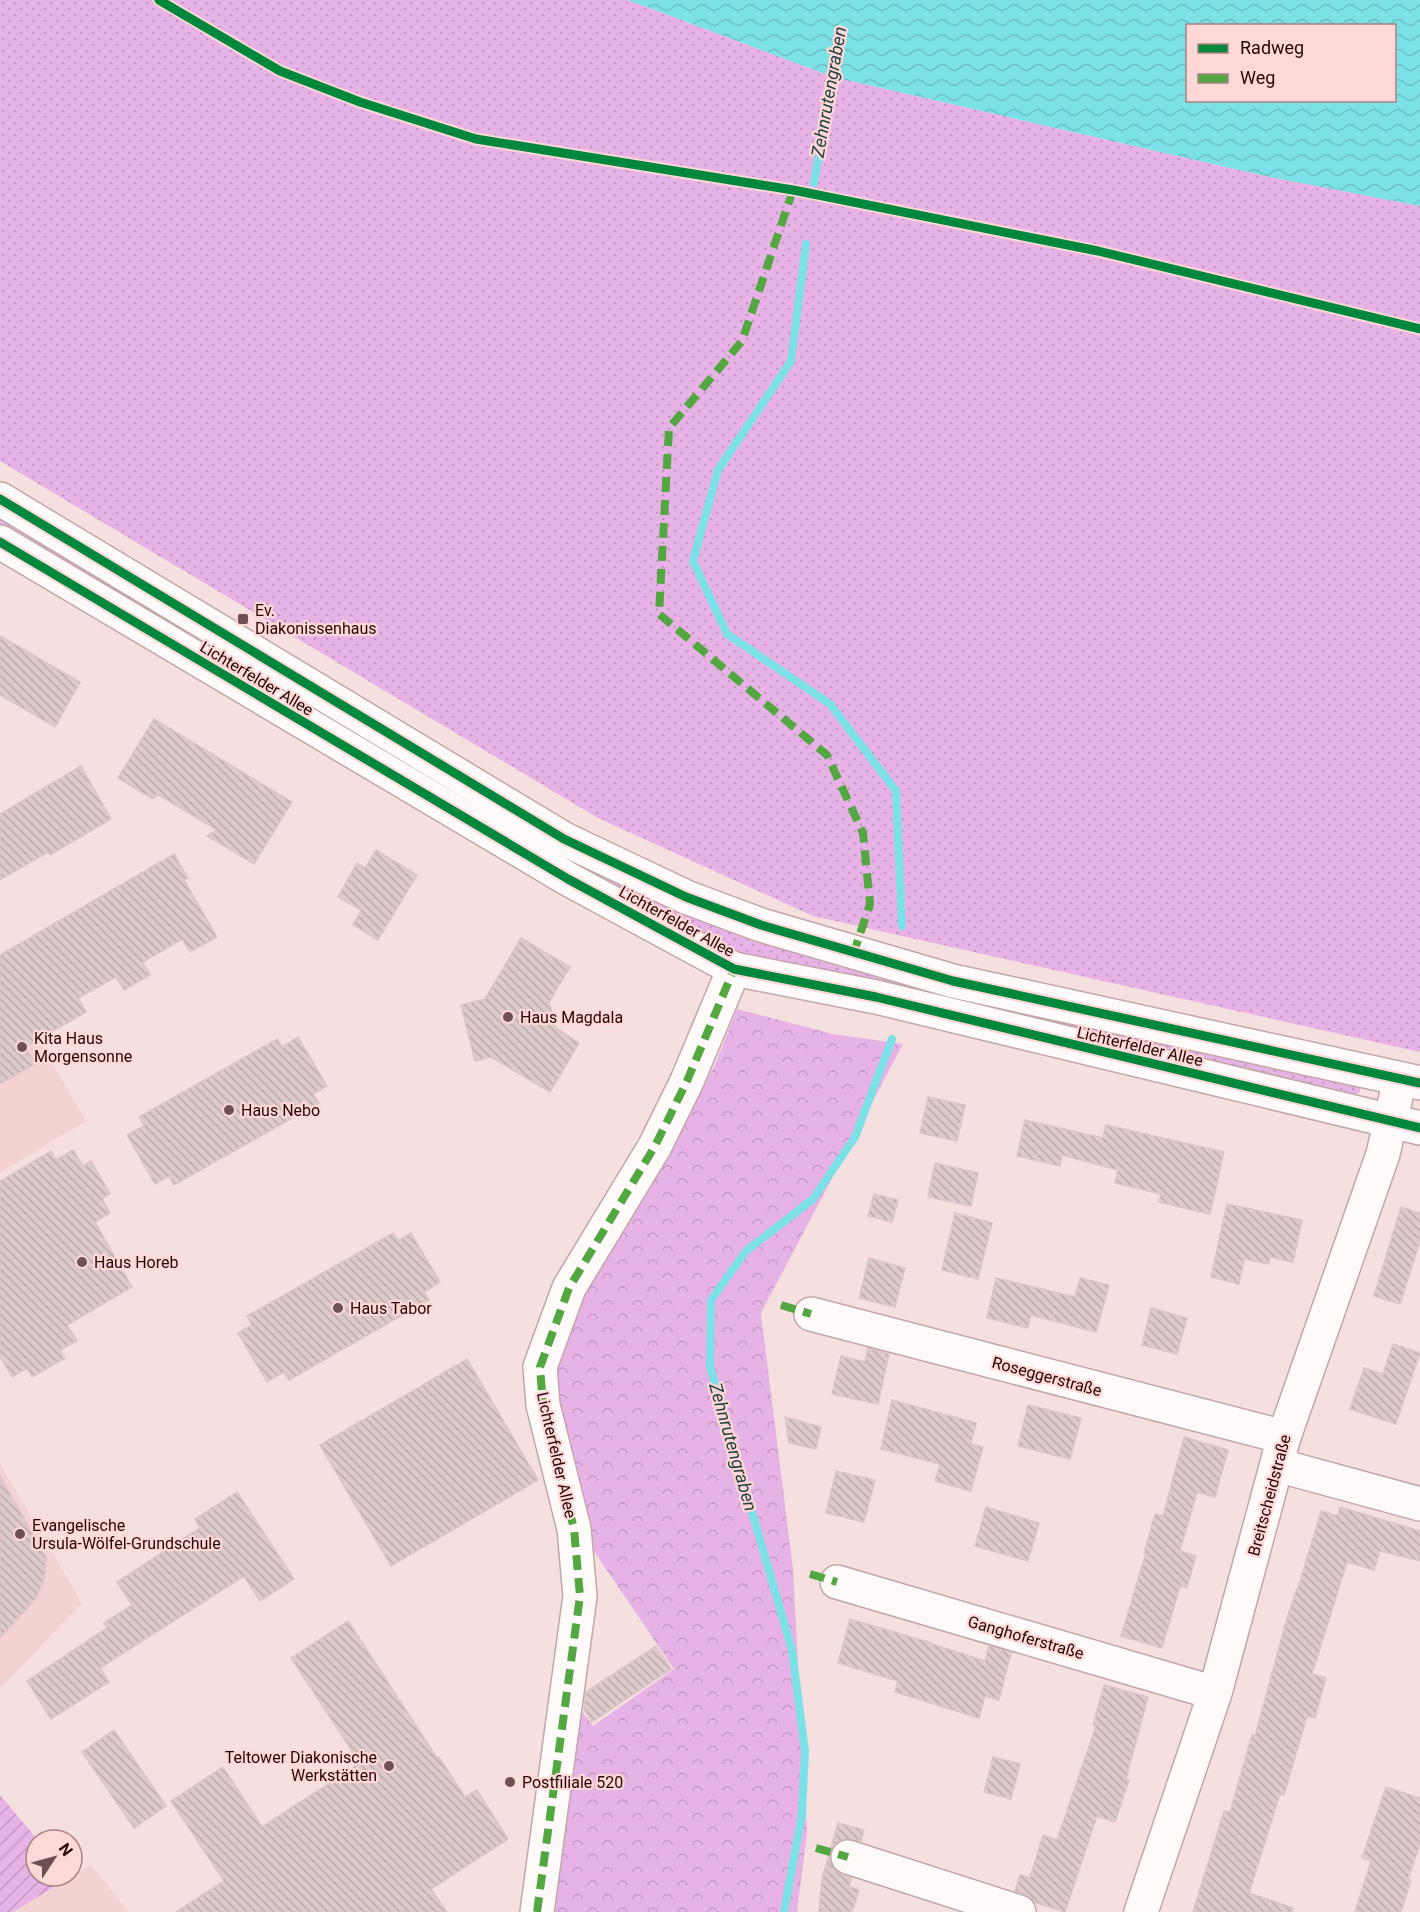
<svg xmlns="http://www.w3.org/2000/svg" width="1420" height="1912" viewBox="0 0 1420 1912" font-family="Roboto,sans-serif">
<style>
.built{fill:#f3d3d2}
.grass{fill:url(#grass-dots)}
.park{fill:url(#park-crowns)}
.garden{fill:url(#garden-furrows)}
.water{fill:url(#water-waves);fill-rule:evenodd}
.lines{fill:none;stroke-linecap:round;stroke-linejoin:round}
.stream{stroke:#7ce1e6;stroke-width:8}
.building{fill:url(#building-back-hatch);stroke:#dec4c8;stroke-width:1.5}
.minor-casing{stroke:#c1a7a7;stroke-width:36}
.major-casing{stroke:#c1a7a7;stroke-width:36}
.minor{stroke:#fefafa;stroke-width:33}
.major{stroke:#fefafa;stroke-width:33}
.quiet{stroke:#53a741;stroke-width:8;stroke-dasharray:15 8;stroke-linecap:butt}
.cycleway-casing{stroke:#fed8d6;stroke-width:13}
.cycleway{stroke:#00873e;stroke-width:9}
.poi-dot{fill:#6e5253;stroke:#fed8d6;stroke-width:2}
.labels{text-anchor:middle;stroke-width:4.5;stroke-linejoin:round;paint-order:stroke}
.poi-label{font-size:16px;fill:#250607;stroke:#fed8d6;text-anchor:start}
.street-label{font-size:16px;fill:#250607;stroke:#fed8d6}
.water-label{font-size:18px;font-style:italic;fill:#1f3f40;stroke:#fed8d6}
</style>
<defs>
<pattern id="grass-dots" width="8" height="8" patternUnits="userSpaceOnUse" patternTransform="scale(1.5)"><rect width="8" height="8" fill="#e7b3e6"/><path d="M2 2h.1M6 6h.1" fill="none" stroke="#c698c4" stroke-width="1.8" stroke-linecap="round"/></pattern>
<pattern id="park-crowns" width="20" height="18" patternUnits="userSpaceOnUse" patternTransform="scale(1.5)"><rect width="20" height="18" fill="#e7b3e6"/><path d="M2 6a3 3 0 1 1 6 0M12 15a3 3 0 1 1 6 0" fill="none" stroke="#c698c4"/></pattern>
<pattern id="garden-furrows" width="10" height="10" patternUnits="userSpaceOnUse" patternTransform="scale(1.5)"><rect width="10" height="10" fill="#e7b3e6"/><path d="M-1 1l2-2M0 10L10 0M9 11l2-2" fill="none" stroke="#c698c4"/></pattern>
<pattern id="water-waves" width="16" height="10" patternUnits="userSpaceOnUse" patternTransform="scale(1.5)"><rect width="16" height="10" fill="#7ce1e6"/><path d="M0 5q4-4 8 0t8 0" fill="none" stroke="#6bc0c4"/></pattern>
<pattern id="building-back-hatch" width="6" height="6" patternUnits="userSpaceOnUse" patternTransform="scale(1.5)"><rect width="6" height="6" fill="#ddcacb"/><path d="M-1 5l2 2M0 0l6 6M5-1l2 2" fill="none" stroke="#beacad"/></pattern>
</defs>
<rect width="100%" height="100%" fill="#f5e0df"/>
<path class="built" d="M0 973 86 1121 0 1173Z
M0 1464 82 1603 0 1689Z
M91 1865 129 1912H13Z"/>
<path class="grass" d="M0 0H628L833 77 1270 177 1420 206V1052L813 916 598 818 0 461Z
M0 512 622 877 1360 1081V1092L1355 1096 781 965 731 949 655 912 0 526Z"/>
<path class="park" d="M737 1009 833 1034 903 1044 761 1313 793 1569 807 1833 797 1912H543L570 1696 593 1726 674 1669 591 1547 554 1379 588 1280 668 1153 715 1065Z"/>
<path class="garden" d="M0 1795 38 1840H36V1876H60L59 1884 13 1912H0Z"/>
<path class="water" d="M628 0H1420V206L1270 177 833 77ZM1188 26H1394V100H1188Z"/>
<g class="lines">
<path class="stream" d="M814 183 834 65
M806 244 791 361 718 470 693 561 727 634 830 704 896 791 902 926
M784 1912 802 1814 805 1751 792 1650 710 1367 711 1300 746 1251 813 1199 855 1137 892 1039"/>
</g>
<path class="building" d="M0 636 80 682 55 727 0 695Z
M154 719 292 802 254 864 207 836 217 830 157 794 153 799 118 778Z
M81 766 111 819 50 855 48 852 0 880V814Z
M376 850 417 875 378 940 353 925 361 910 338 897 357 863 365 868Z
M174 854 188 878 184 880 217 937 190 952 182 939 143 962 150 975 124 990 116 977 78 998 86 1012 25 1047 35 1064 0 1084V955Z
M521 938 570 967 549 1002 556 1028 579 1043 550 1092 491 1057 475 1061 461 1005 485 999Z
M298 1037 327 1086 313 1094 319 1103 174 1185 169 1176 155 1184 127 1135 144 1126 139 1117 277 1039 282 1047Z
M928 1097 965 1105 957 1141 920 1133Z
M1025 1120 1103 1138 1106 1125 1224 1152 1210 1214 1159 1202 1161 1194 1115 1183 1118 1170 1062 1155 1060 1166 1017 1156Z
M73 1150 83 1166 91 1161 110 1194 102 1198 110 1213 95 1222 132 1287 67 1325 77 1341 60 1350 65 1358 32 1377 27 1368 12 1377 0 1357V1181L51 1151 56 1160Z
M935 1163 978 1173 971 1206 928 1197Z
M874 1194 898 1200 892 1222 868 1216Z
M1227 1204 1302 1220 1293 1262 1270 1257 1269 1264 1244 1259 1239 1284 1211 1277Z
M1401 1207 1420 1213V1241L1400 1304 1374 1296Z
M955 1213 992 1223 978 1279 942 1270Z
M393 1233 398 1241 411 1233 440 1282 424 1292 429 1300 289 1380 284 1372 267 1382 238 1333 252 1325 247 1316Z
M869 1258 905 1268 895 1307 859 1298Z
M996 1278 1075 1297 1080 1278 1109 1285 1096 1332 1031 1315 1028 1328 987 1318Z
M1151 1308 1187 1318 1177 1354 1142 1345Z
M1393 1344 1420 1353 1396 1424 1350 1409 1364 1368 1383 1374Z
M868 1348 889 1354 878 1404 832 1394 841 1356 865 1362Z
M467 1359 538 1480 391 1566 320 1445Z
M892 1400 976 1423 971 1444 983 1447 971 1491 935 1481 940 1464 881 1449Z
M1028 1405 1081 1418 1070 1459 1018 1446Z
M785 1417 821 1427 816 1449 789 1443Z
M1184 1437 1228 1450 1215 1497 1197 1492 1180 1551 1196 1556 1187 1588 1180 1586 1162 1648 1121 1636 1146 1553H1144L1155 1514 1163 1516Z
M836 1471 875 1480 864 1522 826 1513Z
M0 1476 46 1558 44 1579 36 1598 0 1638Z
M237 1492 294 1579 260 1601 244 1576 100 1668 109 1682 51 1719 27 1681 107 1628 104 1623 132 1605 117 1582 200 1528 195 1519Z
M986 1507 1039 1523 1028 1561 975 1546Z
M1340 1507 1420 1531V1561L1380 1551 1374 1570 1347 1562 1312 1674 1326 1678 1315 1718 1307 1716 1284 1795 1280 1794 1249 1893 1293 1908 1292 1912H1193L1224 1811 1230 1812 1252 1735 1255 1736 1285 1625 1297 1588H1298L1321 1511 1338 1516Z
M850 1619 932 1643V1644L985 1661 989 1646 1011 1653 999 1700 985 1696 979 1718 895 1692 898 1681 838 1663Z
M348 1621 437 1758 439 1757 465 1797 477 1790 508 1839 431 1889 447 1912H176L224 1881 171 1801 223 1767 262 1827 360 1763 291 1658Z
M656 1646 671 1669 592 1722 584 1709 586 1692Z
M1104 1685 1148 1697 1126 1779 1129 1780 1115 1822 1097 1816 1065 1912 1034 1902 1025 1894 1015 1891 1020 1875 1030 1878 1043 1835 1057 1840 1096 1726 1093 1725Z
M114 1730 166 1806 134 1828 82 1752Z
M993 1757 1020 1764 1011 1799 984 1792Z
M1386 1787 1420 1798V1844L1408 1879 1411 1880 1401 1912H1355L1371 1861 1362 1858Z
M838 1823 864 1830 861 1841 843 1839 835 1844 830 1852V1860L834 1869 842 1875 851 1878 849 1886 859 1890 852 1912H819L822 1879Z"/>
<g class="lines">
<g class="minor-casing">
<path id="minor" d="M811 1314 1284 1437
M1277 1465 1420 1504
M837 1582 1215 1693
M848 1857 1019 1912
M537 1912 580 1596 574 1529 543 1405 540 1367 569 1288 655 1146 687 1081 734 969
M1141 1912 1215 1693 1284 1437 1383 1154 1400 1079"/>
</g>
<g class="major-casing">
<path id="major" d="M0 499 564 839 686 897 761 925 953 981 1420 1083
M0 542 568 879 734 969 876 997 1420 1128"/>
</g>
<use href="#minor" class="minor"/>
<use href="#major" class="major"/>
<path class="quiet" d="M793 190 742 341 669 428 659 614 827 755 863 833 870 904 854 952
M781 1305 811 1314
M810 1574 837 1582
M816 1848 848 1857
M537 1912 580 1596 574 1529 543 1405 540 1367 569 1288 655 1146 687 1081 734 969"/>
<g class="cycleway-casing">
<path id="cycleway" d="M159 0 280 71 360 102 476 139 793 190 1098 251 1420 329
M0 499 564 839 686 897 761 925 953 981 1420 1083
M0 542 568 879 734 969 876 997 1420 1128"/>
</g>
<use href="#cycleway" class="cycleway"/>
</g>
<g class="poi-dot">
<rect x="237" y="613" width="12" height="12" rx="3"/>
<circle cx="508" cy="1017" r="6"/>
<circle cx="22" cy="1047" r="6"/>
<circle cx="229" cy="1110" r="6"/>
<circle cx="82" cy="1262" r="6"/>
<circle cx="338" cy="1308" r="6"/>
<circle cx="20" cy="1534" r="6"/>
<circle cx="389" cy="1766" r="6"/>
<circle cx="510" cy="1782" r="6"/>
</g>
<g class="labels">
<g class="poi-label">
<text x="255" y="616">Ev.<tspan x="255" dy="18">Diakonissenhaus</tspan></text>
<text x="520" y="1023">Haus Magdala</text>
<text x="34" y="1044">Kita Haus<tspan x="34" dy="18">Morgensonne</tspan></text>
<text x="241" y="1116">Haus Nebo</text>
<text x="94" y="1268">Haus Horeb</text>
<text x="350" y="1314">Haus Tabor</text>
<text x="32" y="1531">Evangelische<tspan x="32" dy="18">Ursula-Wölfel-Grundschule</tspan></text>
<text x="377" y="1763" text-anchor="end">Teltower Diakonische<tspan x="377" dy="18">Werkstätten</tspan></text>
<text x="522" y="1788">Postfiliale 520</text>
</g>
<g class="street-label">
<text transform="translate(257 678) rotate(31)" y="6">Lichterfelder Allee</text>
<text transform="translate(677 921) rotate(29)" y="6">Lichterfelder Allee</text>
<text transform="translate(1140 1046) rotate(13)" y="6">Lichterfelder Allee</text>
<text transform="translate(1047 1376) rotate(15)" y="6">Roseggerstraße</text>
<text transform="translate(557 1455) rotate(77)" y="6">Lichterfelder Allee</text>
<text transform="translate(1269 1495) rotate(-75)" y="6">Breitscheidstraße</text>
<text transform="translate(1026 1637) rotate(16)" y="6">Ganghoferstraße</text>
</g>
<g class="water-label">
<text transform="translate(829 92) rotate(-80)" y="6">Zehnrutengraben</text>
<text transform="translate(733 1447) rotate(74)" y="6">Zehnrutengraben</text>
</g>
</g>
<rect x="1186" y="24" width="210" height="78" fill="#fed8d6" stroke="#a78483" stroke-width="1.5"/>
<rect x="1198" y="44" width="30" height="9" fill="#00873e" stroke="#a78483" stroke-width="1.5"/>
<text x="1240" y="54" font-size="18" fill="#250607">Radweg</text>
<rect x="1198" y="74" width="30" height="9" fill="#53a741" stroke="#a78483" stroke-width="1.5"/>
<text x="1240" y="84" font-size="18" fill="#250607">Weg</text>
<g transform="translate(54 1858) rotate(54)"><circle r="28" fill="#fed8d6" stroke="#a78483" stroke-width="1.5"/>
<path d="M0-4.5L10 22L0 15L-10 22Z" fill="#6e5253"/>
<text y="-9" font-size="16" font-weight="bold" text-anchor="middle" fill="#250607">N</text>
</g>
</svg>
